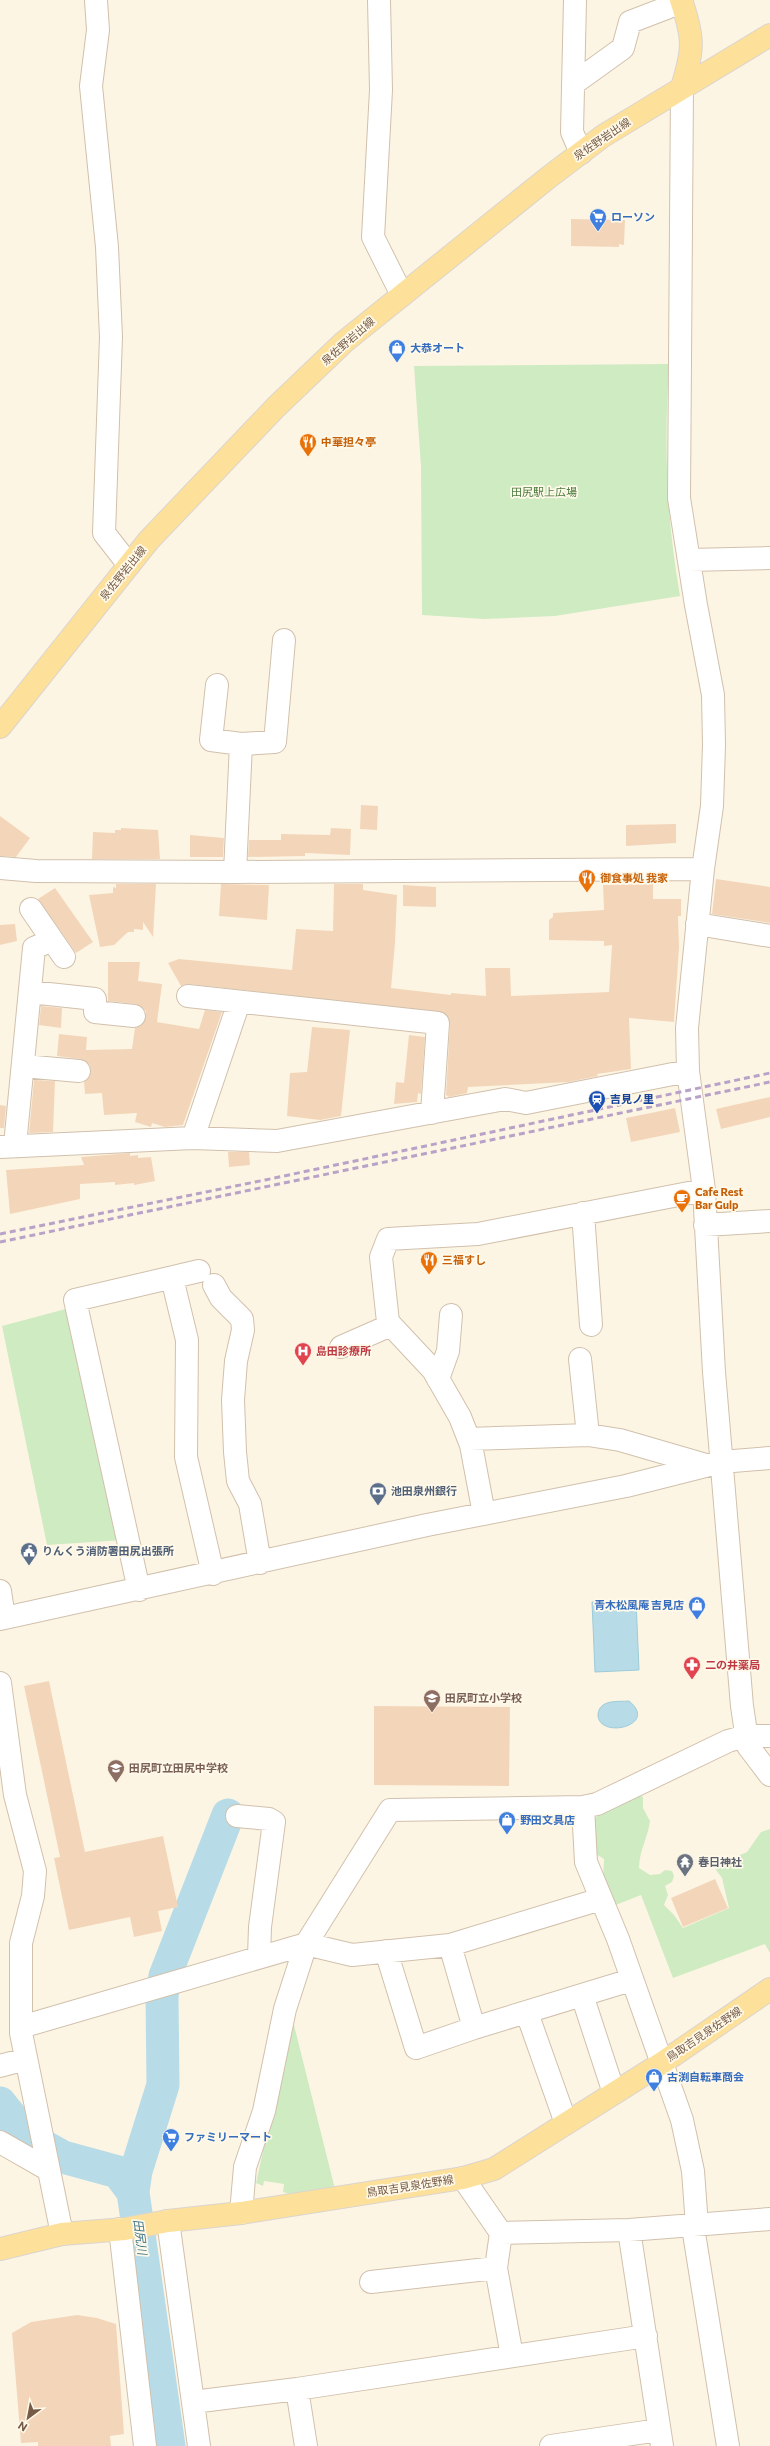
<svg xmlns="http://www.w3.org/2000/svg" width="770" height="2446" viewBox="0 0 770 2446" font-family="Commissioner,'Noto Sans JP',sans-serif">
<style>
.green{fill:#cfebc2}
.water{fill:#b7dce7;stroke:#9dcbd9}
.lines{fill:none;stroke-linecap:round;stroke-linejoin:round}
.river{stroke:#b7dce7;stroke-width:33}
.building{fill:#f3d6ba}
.minor-casing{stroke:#d1c0ac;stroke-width:24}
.major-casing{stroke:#dbd5cf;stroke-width:24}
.minor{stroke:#fff;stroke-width:22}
.major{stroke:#fde09a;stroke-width:22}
.rail{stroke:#b9a2c7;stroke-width:3;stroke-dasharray:6 4;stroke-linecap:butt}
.labels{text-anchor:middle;stroke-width:3.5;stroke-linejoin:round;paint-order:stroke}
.street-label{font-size:11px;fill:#765c48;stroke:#fff9ea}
.shop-label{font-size:11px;font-weight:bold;fill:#366cbe;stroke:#fff9ea;text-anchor:start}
.food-label{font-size:11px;font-weight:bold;fill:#c56008;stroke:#fff9ea;text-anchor:start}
.park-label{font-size:11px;fill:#4d7c40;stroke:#fff9ea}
.transit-label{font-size:11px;font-weight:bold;fill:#164399;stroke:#fff9ea;text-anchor:start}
.health-label{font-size:11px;font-weight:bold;fill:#be3a42;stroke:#fff9ea;text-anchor:start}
.service-label{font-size:11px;font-weight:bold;fill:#4e5e75;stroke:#fff9ea;text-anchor:start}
.education-label{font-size:11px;font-weight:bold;fill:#785e54;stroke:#fff9ea;text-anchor:start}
.worship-label{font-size:11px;font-weight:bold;fill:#5b616d;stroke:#fff9ea;text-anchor:start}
.water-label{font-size:12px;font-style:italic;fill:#41788a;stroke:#fff9ea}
</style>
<rect width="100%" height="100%" fill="#fdf5e4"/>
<path class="green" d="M669 364C664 446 666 515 680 596L555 616 484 619 422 615 421 467 414 366Z
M73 1307 124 1540 47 1545 2 1326Z
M637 1794 643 1797V1808L650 1821C648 1837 639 1851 639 1868L650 1875 660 1874 665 1870 672 1871 674 1876 672 1882 665 1886 668 1895 664 1905 674 1915 683 1928 729 1908 722 1878 716 1870 718 1864 747 1852 761 1832 770 1829V1953L765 1944 673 1978 641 1895 613 1906 603 1879 604 1859 594 1853 591 1820Z
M291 2013 335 2189 293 2195 283 2192 284 2184 264 2181 263 2186 256 2183 280 2073 285 2069Z"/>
<path class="water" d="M636 1600 639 1670 595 1672 592 1602Z
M629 1701C660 1726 597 1740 598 1714 600 1699 618 1702 629 1701Z"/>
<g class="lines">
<path class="river" d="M0 2103 27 2137 63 2157 118 2172 133 2192 169 2446
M133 2192 136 2171 163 2085 162 1996 165 1976 228 1815"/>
</g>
<path class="building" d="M571 219 625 220 624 245 619 244V247L571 246Z
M361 805 378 806 377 830 360 829Z
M0 816 30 838 16 857 0 856Z
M676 824V843L626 846V825Z
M121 828 158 830 160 859H92L93 832 115 833V830H121Z
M331 828 351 829 350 855 305 853V856L248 857 249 840H281V834L330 835Z
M190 835 224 838 223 857H190Z
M716 879 770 887V923L712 914Z
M116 884H156L153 937 143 922V930L134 929V932H128L114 945 100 947 89 895 113 893V887L116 888Z
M221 884 269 885 267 920 219 916Z
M334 884H363V890L397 895 395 943 391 988 451 995V993L486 996 485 968H510L511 996 609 992 612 945 604 946V941L549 940V920L553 917V913L604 910 603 885 653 884V899H681V916H678L679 947 674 1022 629 1018 631 1069 597 1074 598 1076 569 1082 468 1087 467 1093 449 1097 446 1095 450 1024 445 1013 189 984 181 986 168 963 179 959 292 970 296 929 333 931Z
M403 885 436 887V907L403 906Z
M55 888 93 942 76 953 38 899Z
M15 924 17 941 0 945V925Z
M108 962H140L138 981 162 984 157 1022 199 1029 205 1010 222 1012 183 1125 165 1127 152 1123 151 1127 135 1122 137 1113 104 1115 102 1093 85 1094 84 1082 91 1072 90 1065 80 1059 57 1056 59 1034 87 1037 86 1050 132 1049 135 1028 144 1023 146 1011 136 1004 108 1001Z
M41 1006 62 1008 61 1028 39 1025Z
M312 1027 350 1030 341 1116 320 1120 287 1116 290 1073 307 1072Z
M409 1035 425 1037 421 1094 418 1093 417 1102 394 1104 396 1082 404 1083Z
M34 1080 55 1081 53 1132 29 1133Z
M770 1097V1117L721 1129 716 1109Z
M0 1105 6 1106 4 1128H0Z
M675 1108 680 1132 631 1142 626 1118Z
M228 1152H249L250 1165 229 1167Z
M130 1153V1156L138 1155V1158L151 1157 155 1181 134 1185V1183L115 1185V1182L80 1184V1199L10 1214 6 1170 84 1165 81 1157Z
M49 1681 85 1852 163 1836 178 1907 158 1911 162 1931 134 1937 130 1917 69 1930 54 1858 60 1857 24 1686Z
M374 1706 510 1707 509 1786 374 1785Z
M715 1879 728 1908 683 1927 671 1898Z
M77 2315 97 2318 116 2324 124 2434 110 2436 111 2446H38V2442L21 2443 12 2333 31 2322Z"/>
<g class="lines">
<g class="minor-casing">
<path id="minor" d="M96 0 98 30 91 86 107 247 111 337 104 533 129 565
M379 0 381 90 373 237 402 295
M575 0 572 132 581 153
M573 84 623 48 630 22 682 2
M682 87 679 498 696 605 713 695 714 745 712 806 703 869 687 1028 688 1071 704 1190 714 1372 742 1706 748 1746 770 1775
M689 560 770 558
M217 685 211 740 241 744 275 742 284 640
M0 868 36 871 235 872 703 869
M235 872 241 744
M31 909 64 957
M697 924 770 936
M30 992 95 999V1012L134 1016
M188 996 438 1023 432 1113
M23 1066 79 1071
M193 1138 239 1002
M15 1145 34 948 52 940
M0 1147 193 1138 277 1141 505 1099 526 1103 688 1071
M583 1213 591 1325
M705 1225 770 1221
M172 1278 187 1340 186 1457 213 1574
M214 1285 221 1298 242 1319 243 1330 236 1361 233 1400 235 1452 238 1481 250 1504 260 1563
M341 1347 391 1325
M580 1359 588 1435
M438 1379 448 1351 451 1315
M469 1439 588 1435 620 1440 706 1465
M484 1514 471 1445 460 1417 433 1370 388 1322 381 1257 388 1239 478 1234 704 1190
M139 1590 75 1300 199 1271
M0 1591 4 1618
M0 1619 427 1525 626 1486 721 1462 770 1458
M0 1683 15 1795 35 1871 33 1896 21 1943V2033L62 2234
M583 1807 586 1862 618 1939 682 2120 693 2171 697 2226
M237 1816 269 1819 274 1822 260 1927 259 1957
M450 1945 601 1899
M386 1951 416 2048 474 2028
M582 1995 614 2093
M527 2013 566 2123
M21 2027 306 1944 352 1955 450 1945 474 2028 631 1980
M0 2066 26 2059
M0 2142 49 2170
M463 2178 501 2233 629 2230 770 2219
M241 2213 245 2167 264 2111 285 2009 306 1944 390 1810 583 1807 597 1804 728 1741 746 1736H770
M168 2221 199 2446
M693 2227 728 2446
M120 2229 145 2446
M629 2230 662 2446
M501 2233 496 2268 512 2356
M371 2282 496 2268
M297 2389 306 2446
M193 2402 297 2389 646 2336
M551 2446 659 2430"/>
</g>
<g class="major-casing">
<path id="major" d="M681 0C694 38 694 49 682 87
M0 727 149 540 276 407 344 342 549 177 603 136 770 35
M0 2249 62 2234 125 2229 168 2221 241 2213 463 2178 494 2169 662 2063 770 1989"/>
</g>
<use href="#minor" class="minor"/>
<use href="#major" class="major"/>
<path class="rail" d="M0 1234 265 1180 770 1073
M0 1242 770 1082"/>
</g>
<defs>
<g id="supermarket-pin" transform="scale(0.9)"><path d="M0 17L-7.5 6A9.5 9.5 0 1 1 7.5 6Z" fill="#3f7fe0" stroke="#fff9ea"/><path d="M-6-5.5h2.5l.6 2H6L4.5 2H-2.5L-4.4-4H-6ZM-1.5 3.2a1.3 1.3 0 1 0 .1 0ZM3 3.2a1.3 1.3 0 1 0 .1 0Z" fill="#fff"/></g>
<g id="shop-pin" transform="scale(0.9)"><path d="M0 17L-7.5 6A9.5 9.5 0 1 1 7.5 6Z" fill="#3f7fe0" stroke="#fff9ea"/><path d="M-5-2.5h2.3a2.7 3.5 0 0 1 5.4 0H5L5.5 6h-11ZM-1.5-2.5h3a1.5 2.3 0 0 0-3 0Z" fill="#fff"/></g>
<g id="restaurant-pin" transform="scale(0.9)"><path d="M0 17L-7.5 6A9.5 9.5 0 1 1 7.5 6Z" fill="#e8710a" stroke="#fff9ea"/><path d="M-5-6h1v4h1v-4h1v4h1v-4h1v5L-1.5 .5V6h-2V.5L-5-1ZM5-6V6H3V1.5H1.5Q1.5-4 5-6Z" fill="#fff"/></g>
<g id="station-pin" transform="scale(0.9)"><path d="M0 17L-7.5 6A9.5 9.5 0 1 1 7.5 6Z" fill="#1a4fb4" stroke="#fff9ea"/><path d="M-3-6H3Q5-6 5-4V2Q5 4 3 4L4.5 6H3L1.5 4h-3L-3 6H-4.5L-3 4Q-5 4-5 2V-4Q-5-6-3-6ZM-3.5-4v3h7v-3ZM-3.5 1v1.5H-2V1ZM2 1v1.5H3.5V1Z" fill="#fff"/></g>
<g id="cafe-pin" transform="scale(0.9)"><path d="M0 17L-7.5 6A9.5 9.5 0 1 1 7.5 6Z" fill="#e8710a" stroke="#fff9ea"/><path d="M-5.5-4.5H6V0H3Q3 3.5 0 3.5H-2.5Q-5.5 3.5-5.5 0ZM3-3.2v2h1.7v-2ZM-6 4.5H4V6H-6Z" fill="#fff"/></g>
<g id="hospital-pin" transform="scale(0.9)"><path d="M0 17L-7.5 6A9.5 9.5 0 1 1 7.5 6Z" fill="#e0444e" stroke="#fff9ea"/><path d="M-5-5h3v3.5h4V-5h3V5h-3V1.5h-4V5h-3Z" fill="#fff"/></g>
<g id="bank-pin" transform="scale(0.9)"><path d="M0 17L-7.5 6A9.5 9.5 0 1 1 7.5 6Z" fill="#5c6f8a" stroke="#fff9ea"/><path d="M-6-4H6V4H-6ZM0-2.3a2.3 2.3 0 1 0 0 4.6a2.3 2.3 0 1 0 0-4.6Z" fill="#fff"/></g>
<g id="civic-pin" transform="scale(0.9)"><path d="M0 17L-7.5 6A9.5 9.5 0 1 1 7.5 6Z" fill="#5c6f8a" stroke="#fff9ea"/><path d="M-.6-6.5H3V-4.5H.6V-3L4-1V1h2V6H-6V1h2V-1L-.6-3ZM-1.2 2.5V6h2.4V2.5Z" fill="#fff"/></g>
<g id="pharmacy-pin" transform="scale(0.9)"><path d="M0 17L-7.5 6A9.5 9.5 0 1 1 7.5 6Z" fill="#e0444e" stroke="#fff9ea"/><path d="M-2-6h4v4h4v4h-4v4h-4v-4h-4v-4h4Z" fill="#fff"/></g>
<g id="school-pin" transform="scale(0.9)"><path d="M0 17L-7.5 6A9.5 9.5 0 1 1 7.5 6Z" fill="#8d6e63" stroke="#fff9ea"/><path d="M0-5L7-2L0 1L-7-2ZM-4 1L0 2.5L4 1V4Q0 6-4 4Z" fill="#fff"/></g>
<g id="temple-pin" transform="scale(0.9)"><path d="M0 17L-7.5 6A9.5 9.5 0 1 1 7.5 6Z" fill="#6b7280" stroke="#fff9ea"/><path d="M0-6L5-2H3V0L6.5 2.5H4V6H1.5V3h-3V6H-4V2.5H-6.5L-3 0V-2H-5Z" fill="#fff"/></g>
</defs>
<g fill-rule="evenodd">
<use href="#supermarket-pin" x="598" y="217"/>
<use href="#shop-pin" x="397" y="348"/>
<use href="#restaurant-pin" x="308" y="442"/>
<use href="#restaurant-pin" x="587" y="878"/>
<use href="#station-pin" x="597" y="1099"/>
<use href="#cafe-pin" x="682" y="1198"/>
<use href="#restaurant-pin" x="429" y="1260"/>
<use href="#hospital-pin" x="303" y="1351"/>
<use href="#bank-pin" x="378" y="1491"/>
<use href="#civic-pin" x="29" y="1551"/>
<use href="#shop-pin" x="697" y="1605"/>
<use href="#pharmacy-pin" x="692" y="1665"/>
<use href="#school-pin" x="432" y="1698"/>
<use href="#school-pin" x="116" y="1768"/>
<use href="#shop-pin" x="507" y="1820"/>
<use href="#temple-pin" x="685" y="1862"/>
<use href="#shop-pin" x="654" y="2077"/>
<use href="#supermarket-pin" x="171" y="2137"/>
</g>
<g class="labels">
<g class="street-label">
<text transform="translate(602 139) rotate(-34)" y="4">泉佐野岩出線</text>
<text transform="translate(348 341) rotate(-41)" y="4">泉佐野岩出線</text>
<text transform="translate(123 573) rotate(-51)" y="4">泉佐野岩出線</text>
<text transform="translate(704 2034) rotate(-34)" y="4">鳥取吉見泉佐野線</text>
<text transform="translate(410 2186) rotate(-9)" y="4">鳥取吉見泉佐野線</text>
</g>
<g class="shop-label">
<text x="611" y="221">ローソン</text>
<text x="410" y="352">大恭オート</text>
<text x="684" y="1609" text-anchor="end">青木松風庵 吉見店</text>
<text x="520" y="1824">野田文具店</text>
<text x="667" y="2081">古渕自転車商会</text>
<text x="184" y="2141">ファミリーマート</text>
</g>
<g class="food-label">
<text x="321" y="446">中華担々亭</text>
<text x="600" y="882">御食事処 我家</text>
<text x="695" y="1196">Cafe Rest<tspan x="695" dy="13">Bar Gulp</tspan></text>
<text x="442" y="1264">三福すし</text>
</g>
<g class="park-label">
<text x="544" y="496">田尻駅上広場</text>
</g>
<g class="transit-label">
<text x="610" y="1103">吉見ノ里</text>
</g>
<g class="health-label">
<text x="316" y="1355">島田診療所</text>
<text x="705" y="1669">二の井薬局</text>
</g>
<g class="service-label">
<text x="391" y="1495">池田泉州銀行</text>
<text x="42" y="1555">りんくう消防署田尻出張所</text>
</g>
<g class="education-label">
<text x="445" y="1702">田尻町立小学校</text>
<text x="129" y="1772">田尻町立田尻中学校</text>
</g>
<g class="worship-label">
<text x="698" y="1866">春日神社</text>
</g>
<g class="water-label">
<text transform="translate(140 2237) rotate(82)" y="4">田尻川</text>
</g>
</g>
<g transform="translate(28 2418) rotate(212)" stroke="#fff9ea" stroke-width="3" paint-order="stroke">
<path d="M0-3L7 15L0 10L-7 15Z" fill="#765c48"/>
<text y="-6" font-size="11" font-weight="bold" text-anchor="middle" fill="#765c48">N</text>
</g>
</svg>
